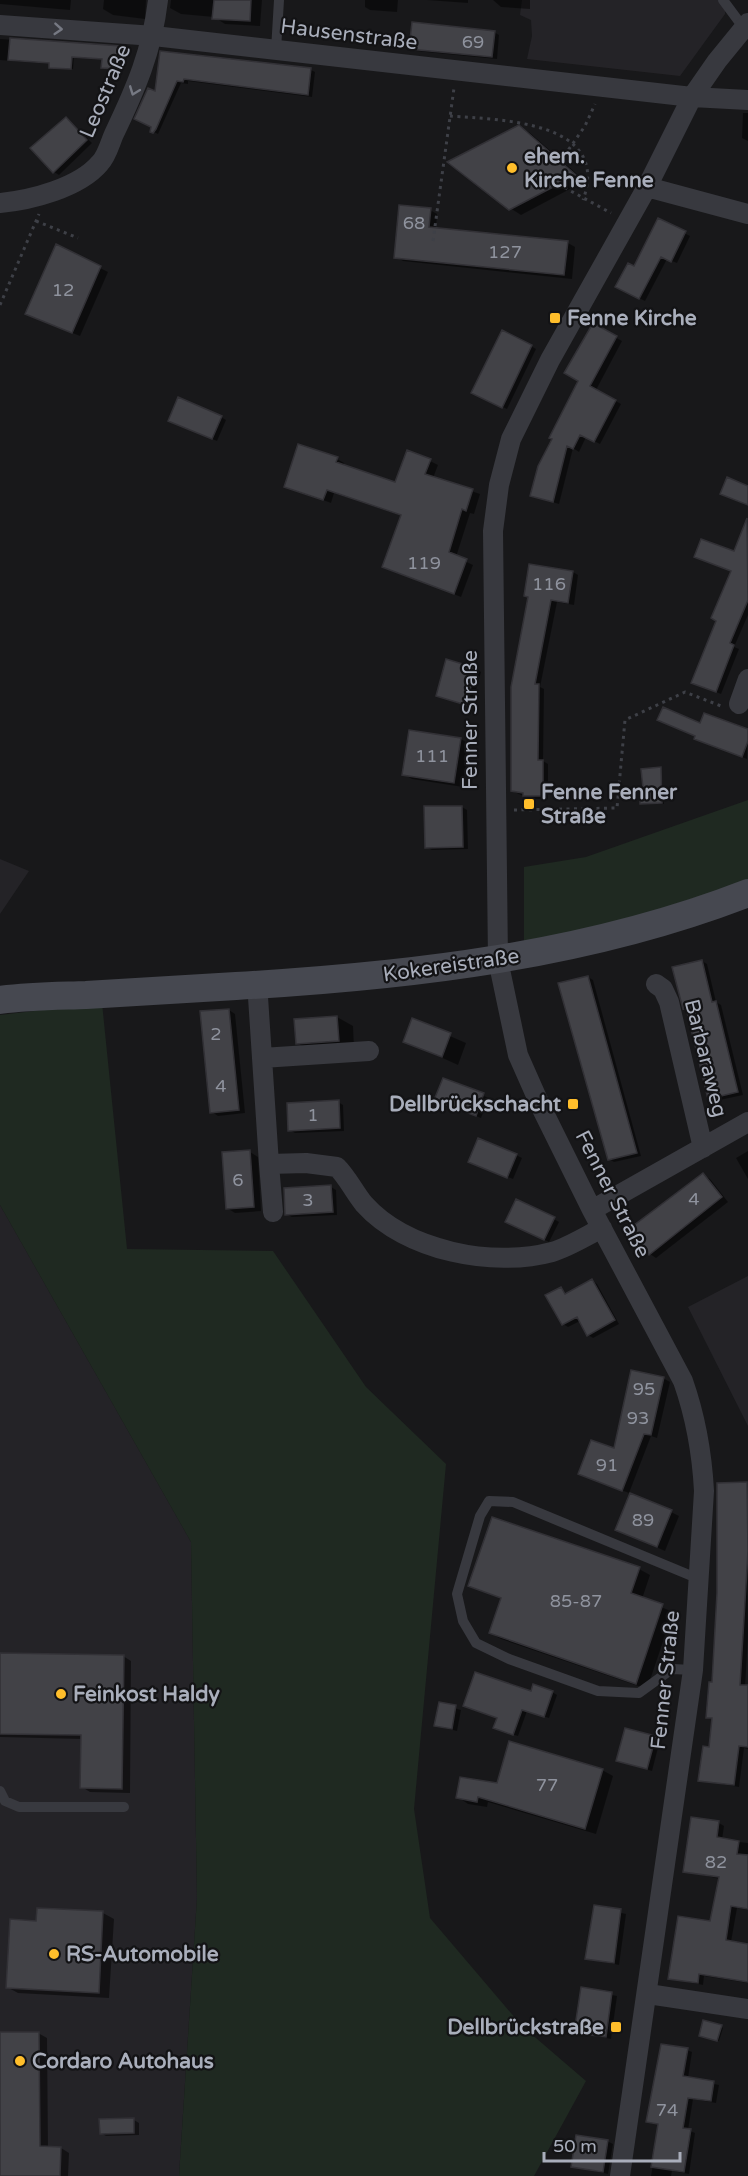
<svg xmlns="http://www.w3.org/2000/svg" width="748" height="2176" viewBox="0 0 748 2176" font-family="'Varela Round',sans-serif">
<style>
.built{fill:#242327}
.green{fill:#1f2921}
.shadow{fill:#0007}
.building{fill:#424247;stroke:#323136;stroke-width:1.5}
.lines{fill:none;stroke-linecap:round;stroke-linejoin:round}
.path{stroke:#3e4047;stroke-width:3;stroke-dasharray:3 4.5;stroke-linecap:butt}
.lane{stroke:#38393f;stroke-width:10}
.street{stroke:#38393f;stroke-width:20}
.secondary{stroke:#464850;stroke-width:28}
.oneway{stroke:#767983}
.poi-dot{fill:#ffbe2b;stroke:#131315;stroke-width:2}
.labels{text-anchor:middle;stroke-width:4.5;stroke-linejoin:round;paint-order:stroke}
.number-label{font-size:18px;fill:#8f939e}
.street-label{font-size:21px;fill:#a9aebb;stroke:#131315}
.poi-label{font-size:21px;font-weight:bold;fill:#a9aebb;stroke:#131315;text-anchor:start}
</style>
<rect width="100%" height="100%" fill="#18181a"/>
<path class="built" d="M522 0H726L725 14 680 76 527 59 532 36 531 20 520 15Z
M0 859 29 871 0 914Z
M0 1205 191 1542 197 1898 179 2176H0Z
M748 1276V1426L688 1307Z"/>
<path class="green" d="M748 800V881L600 928 524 941V867L586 857Z
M102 1003 127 1249 273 1251 366 1387 446 1464 414 1809 430 1918 522 2026 586 2081 534 2176H179L197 1898 191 1542 0 1205V1015Z"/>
<path class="shadow" d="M0 0H71L70 10 0 4Z
M104 0H146L145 19 113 15 103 9Z
M171 0H262L260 26 225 24 214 17 181 14 170 8Z
M365 0H398L397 12 370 10 365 7Z
M427 0H468V3Z
M493 0H530V9L501 7Z
M494 32 499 35 497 59 416 51 410 48Z
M0 39 120 47 123 49 121 70 103 67V59L74 57 73 69 53 68 51 64 0 60Z
M161 53 311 70 315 72 312 97 188 81V84L181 83 158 134 152 131Z
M743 113H748V141L742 138Z
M66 119 92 143 59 175 54 172Z
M519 126 530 133 585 181 521 215 510 208Z
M430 210 437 214 436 229 568 243 575 247 572 279 403 261 396 257Z
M658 220 690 236 677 263 667 259 645 301 617 287 635 268Z
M100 268 108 272 80 336 35 318Z
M593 325 622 341 596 390 621 404 600 444 586 437 579 452 573 448 559 504 532 496 580 380Z
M531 346 536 349 507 409 478 395Z
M221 417 226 420 217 441 175 423Z
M337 459 344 463 343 466 396 484 430 461 438 465 433 478 480 494 474 514 470 513 456 557 473 565 461 597 383 566 402 516 334 493 331 503 286 486Z
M748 519V615L734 647 739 649 721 694 698 685 732 572 735 553Z
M573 572 578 575 574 605 557 602 540 687 544 689 543 761 548 764V799H530L512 791 529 597Z
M476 669 481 672 471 707 437 696Z
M701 725 748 731 747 759 700 741Z
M410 731 461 739 469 744 463 787 412 779 404 774Z
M661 768 664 804H644L643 770Z
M462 807 467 810 468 849 432 850 426 847Z
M702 961 707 964 716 1002 721 1005 743 1095 715 1101 709 1098 688 1010 684 1008Z
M588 977 593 980 641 1156 614 1162 609 1159Z
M229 1010 235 1014 245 1113 218 1116 212 1112Z
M337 1017 353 1026 354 1049 313 1052 297 1043Z
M413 1020 466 1043 458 1065 405 1041Z
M444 1080 489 1098 481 1118 441 1103Z
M338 1102 343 1105 344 1131 295 1133 290 1130Z
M748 1151V1179L736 1158Z
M250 1152 258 1157 261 1211 235 1213 227 1208Z
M516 1155 522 1158 513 1179 475 1164Z
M703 1175 710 1179 728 1202 656 1258 650 1254Z
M331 1187 336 1190 337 1215 292 1217 286 1214Z
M554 1219 559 1222 549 1242 512 1224Z
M592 1280 597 1284 619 1324 593 1338 588 1335 580 1321 568 1327 563 1324 561 1289 567 1294Z
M663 1378 670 1382 657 1438 651 1436 629 1493 587 1477 615 1450Z
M747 1484 748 1637 745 1687H748V1749L744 1748 739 1787 699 1780 710 1749 713 1720 708 1717Z
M671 1512 679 1516 665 1551 617 1530Z
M639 1569 650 1575 642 1599 673 1612 647 1689 501 1639 490 1633 502 1599 470 1586Z
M0 1654 123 1656 131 1661 130 1793 90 1792 82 1787 83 1739 0 1737Z
M552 1692 557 1695 549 1718 527 1711 518 1736 500 1730 498 1718 465 1706 532 1693Z
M440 1704 461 1710 457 1731 436 1726Z
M655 1737 660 1740 652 1771 618 1761Z
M602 1770 613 1776 596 1834 488 1802 487 1807 468 1804 458 1797 498 1785Z
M692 1819 719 1823 724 1826 722 1840 748 1843V1910L737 1908 731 1942 748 1945V1983L704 1976 703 1985 669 1978 712 1923 720 1879 685 1871Z
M596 1907 626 1914 619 1965 587 1958Z
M39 1909 103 1913 114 1919 109 1998 18 1993 7 1987 38 1922Z
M582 1989 617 1996 611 2039 576 2032Z
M721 2027 723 2028 719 2041 703 2036Z
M38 2033 47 2038 48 2148H61L69 2153 68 2176H0V2147Z
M687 2050 692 2052 688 2078 719 2085 716 2103 693 2099 688 2130 695 2133 689 2174 672 2171 671 2176H651L660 2125 648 2121Z
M134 2120 139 2123V2135L106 2136 101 2133Z
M607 2141 613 2144 608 2174 573 2166Z"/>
<path class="building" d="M214 0H251L250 21 212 19Z
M412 22 495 31 492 57 409 49Z
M10 38 121 46 119 69 101 68 102 59 72 57 71 69 49 68V63L8 60Z
M160 51 311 68 308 95 184 79 183 82 177 81 156 129 153 133 150 132 151 127 134 119 148 88 155 91Z
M66 117 87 140 53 173 30 148Z
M519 125 576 175 509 210 447 162Z
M399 205 431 208 429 227 568 241 564 275 394 258Z
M658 218 686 231 671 262 661 257 639 299 615 287 628 263 634 266Z
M56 244 101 266 72 333 25 314Z
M593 323 617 336 590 386 616 400 594 442 580 435 573 449 567 446 553 502 530 496 538 466 552 439 549 438 578 381 564 373Z
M502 330 532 345 502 408 471 393Z
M178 397 222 416 212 439 168 421Z
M298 444 338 457 336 462 395 482 407 450 431 459 425 474 473 489 466 511 462 509 449 552 467 559 454 594 382 567 401 515 327 490 323 500 284 487Z
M727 477 748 486V505L720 494Z
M747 518 748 600 730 643 734 645 716 692 691 683 716 621 711 618 731 571 694 557 701 539 734 551Z
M529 564 573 571 568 603 551 600 535 684H539L538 760H543V796H523V793L511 791V687L528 597 524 596Z
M446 659 476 668 466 705 436 696Z
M663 707 700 723 704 713 748 729V741L742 757 694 739 695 736 657 720Z
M409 730 461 738 454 783 402 775Z
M661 767 662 803 640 804V788H643L641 769Z
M424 806H462L463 847 425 848Z
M702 960 712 1002 716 1001 738 1092 708 1099 686 1008 683 1009 672 967Z
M588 976 637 1153 608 1160 558 983Z
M229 1009 239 1110 210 1113 200 1011Z
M337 1016 339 1041 296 1044 294 1019Z
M412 1018 451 1033 442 1057 403 1042Z
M443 1078 484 1093 476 1116 434 1100Z
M339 1100 340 1128 288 1131 287 1103Z
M478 1138 517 1154 507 1178 468 1162Z
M250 1150 254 1207 226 1209 222 1152Z
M703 1173 722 1197 649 1255 629 1229Z
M331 1185 333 1212 285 1215 284 1188Z
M516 1199 555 1217 544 1240 505 1222Z
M592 1279 615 1320 587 1336 577 1317 562 1325 545 1295 561 1287 565 1294Z
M631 1370 664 1377 651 1435 644 1434 622 1491 578 1474 591 1440 614 1448Z
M747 1482 748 1551 740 1685H748V1747L739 1746 734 1785 698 1781 703 1746 709 1747 712 1718H706L709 1682H712L717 1593V1483Z
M630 1493 672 1510 657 1547 615 1530Z
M492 1517 640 1567 631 1593 663 1604 636 1684 489 1633 501 1598 468 1586Z
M0 1653 124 1655 122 1789 80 1788 81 1735 0 1734Z
M475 1672 531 1691 533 1684 553 1691 544 1717 522 1710 513 1735 493 1728 497 1718 463 1706Z
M439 1702 456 1705 452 1729 434 1726Z
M625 1728 656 1736 647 1769 616 1761Z
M509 1741 603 1769 585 1829 478 1797 477 1802 456 1798 460 1777 497 1783Z
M691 1817 719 1821 717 1837 739 1841 737 1854 748 1855V1909L731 1906 726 1940 748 1944V1982L699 1974 698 1983 668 1979 678 1916 710 1921 719 1877 683 1872Z
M594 1905 621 1909 614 1963 585 1959Z
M37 1908 103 1911 99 1993 6 1988 10 1919 36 1921Z
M581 1987 612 1992 606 2037 574 2033Z
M703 2020 722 2025 717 2041 699 2036Z
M0 2032H39L40 2146 61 2147 60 2176H0Z
M661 2044 688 2048 683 2076 714 2081 711 2101 688 2098 683 2128 691 2129 684 2172 651 2167 658 2124 646 2122Z
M134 2118V2133L100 2134 99 2119Z
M576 2135 608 2140 603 2172 571 2167Z"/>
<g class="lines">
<path class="path" d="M450 116C499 120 612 120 583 200
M560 162 585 126 595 104
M558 184 611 213
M36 221 78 238
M433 241 454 88
M0 305 39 214
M514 810 617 808 625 720 685 692 721 706"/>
<path class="lane" d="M723 0 743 27
M276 50 279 0
M693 1670 672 1669 639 1693 598 1691 509 1659 476 1643 463 1621 457 1594 480 1516 489 1501 513 1502 699 1579
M0 1791 5 1801 19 1807H124"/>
<path class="street" d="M0 25 154 36 692 97 748 100
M647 187 748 214
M0 203C31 200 79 188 100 163 107 156 110 143 114 134 136 88 152 51 158 0
M739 704 748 679
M656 984 663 989 669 1002 703 1148
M258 997 269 1164 306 1163 337 1167C348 1178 354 1192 364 1204 406 1251 493 1268 552 1252 569 1247 586 1236 602 1228
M262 1058 369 1051
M269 1164 273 1212
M592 1210 748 1122
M648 1994 748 2009
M620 2176 693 1670 704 1491C702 1453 696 1418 683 1381L592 1210 541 1107 518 1055 498 960 493 531 499 485 511 439 550 360 647 187 692 97 717 61 748 23"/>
<path class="secondary" d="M0 1000C28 996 58 996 86 995 136 992 186 989 236 986 409 976 586 956 748 893"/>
</g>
<defs><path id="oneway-chevron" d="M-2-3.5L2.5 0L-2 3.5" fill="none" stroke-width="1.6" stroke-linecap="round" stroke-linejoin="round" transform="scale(1.5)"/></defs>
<g class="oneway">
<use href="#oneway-chevron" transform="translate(58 29) rotate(4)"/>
<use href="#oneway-chevron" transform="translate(134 91) rotate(111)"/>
</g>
<g class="poi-dot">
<circle cx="512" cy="168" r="6"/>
<rect x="549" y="312" width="12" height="12" rx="3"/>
<rect x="523" y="798" width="12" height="12" rx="3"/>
<rect x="567" y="1098" width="12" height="12" rx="3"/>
<circle cx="61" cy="1694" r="6"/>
<circle cx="54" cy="1954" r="6"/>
<rect x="610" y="2021" width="12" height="12" rx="3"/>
<circle cx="20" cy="2061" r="6"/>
</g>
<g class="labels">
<g class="number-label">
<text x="473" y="48">69</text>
<text x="414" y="229">68</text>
<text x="505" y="258">127</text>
<text x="63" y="296">12</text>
<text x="424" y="569">119</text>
<text x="549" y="590">116</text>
<text x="432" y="762">111</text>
<text x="216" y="1040">2</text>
<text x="221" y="1092">4</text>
<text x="313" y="1121">1</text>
<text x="238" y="1186">6</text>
<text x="694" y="1205">4</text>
<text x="308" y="1206">3</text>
<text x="644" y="1395">95</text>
<text x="638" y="1424">93</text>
<text x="607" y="1471">91</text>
<text x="643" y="1526">89</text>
<text x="576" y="1607">85-87</text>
<text x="547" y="1791">77</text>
<text x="716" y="1868">82</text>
<text x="667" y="2116">74</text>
</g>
<g class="street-label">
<text transform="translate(349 34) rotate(7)" y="7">Hausenstraße</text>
<text transform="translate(105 91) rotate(-67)" y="7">Leostraße</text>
<text transform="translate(470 720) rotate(-90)" y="7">Fenner Straße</text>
<text transform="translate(451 965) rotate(-8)" y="7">Kokereistraße</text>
<text transform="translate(706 1058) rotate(76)" y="7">Barbaraweg</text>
<text transform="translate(613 1194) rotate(63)" y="7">Fenner Straße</text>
<text transform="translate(665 1680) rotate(-84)" y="7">Fenner Straße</text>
</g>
<g class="poi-label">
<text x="524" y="163">ehem.<tspan x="524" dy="24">Kirche Fenne</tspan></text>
<text x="567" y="325">Fenne Kirche</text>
<text x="541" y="799">Fenne Fenner<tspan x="541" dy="24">Straße</tspan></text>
<text x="561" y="1111" text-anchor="end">Dellbrückschacht</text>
<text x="73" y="1701">Feinkost Haldy</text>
<text x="66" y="1961">RS-Automobile</text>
<text x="604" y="2034" text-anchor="end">Dellbrückstraße</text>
<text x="32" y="2068">Cordaro Autohaus</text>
</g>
</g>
<path d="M544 2152v9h136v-9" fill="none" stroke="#a9aebb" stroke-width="3"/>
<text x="553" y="2152" font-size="18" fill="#a9aebb" stroke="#131315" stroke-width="4.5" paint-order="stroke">50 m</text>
</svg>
